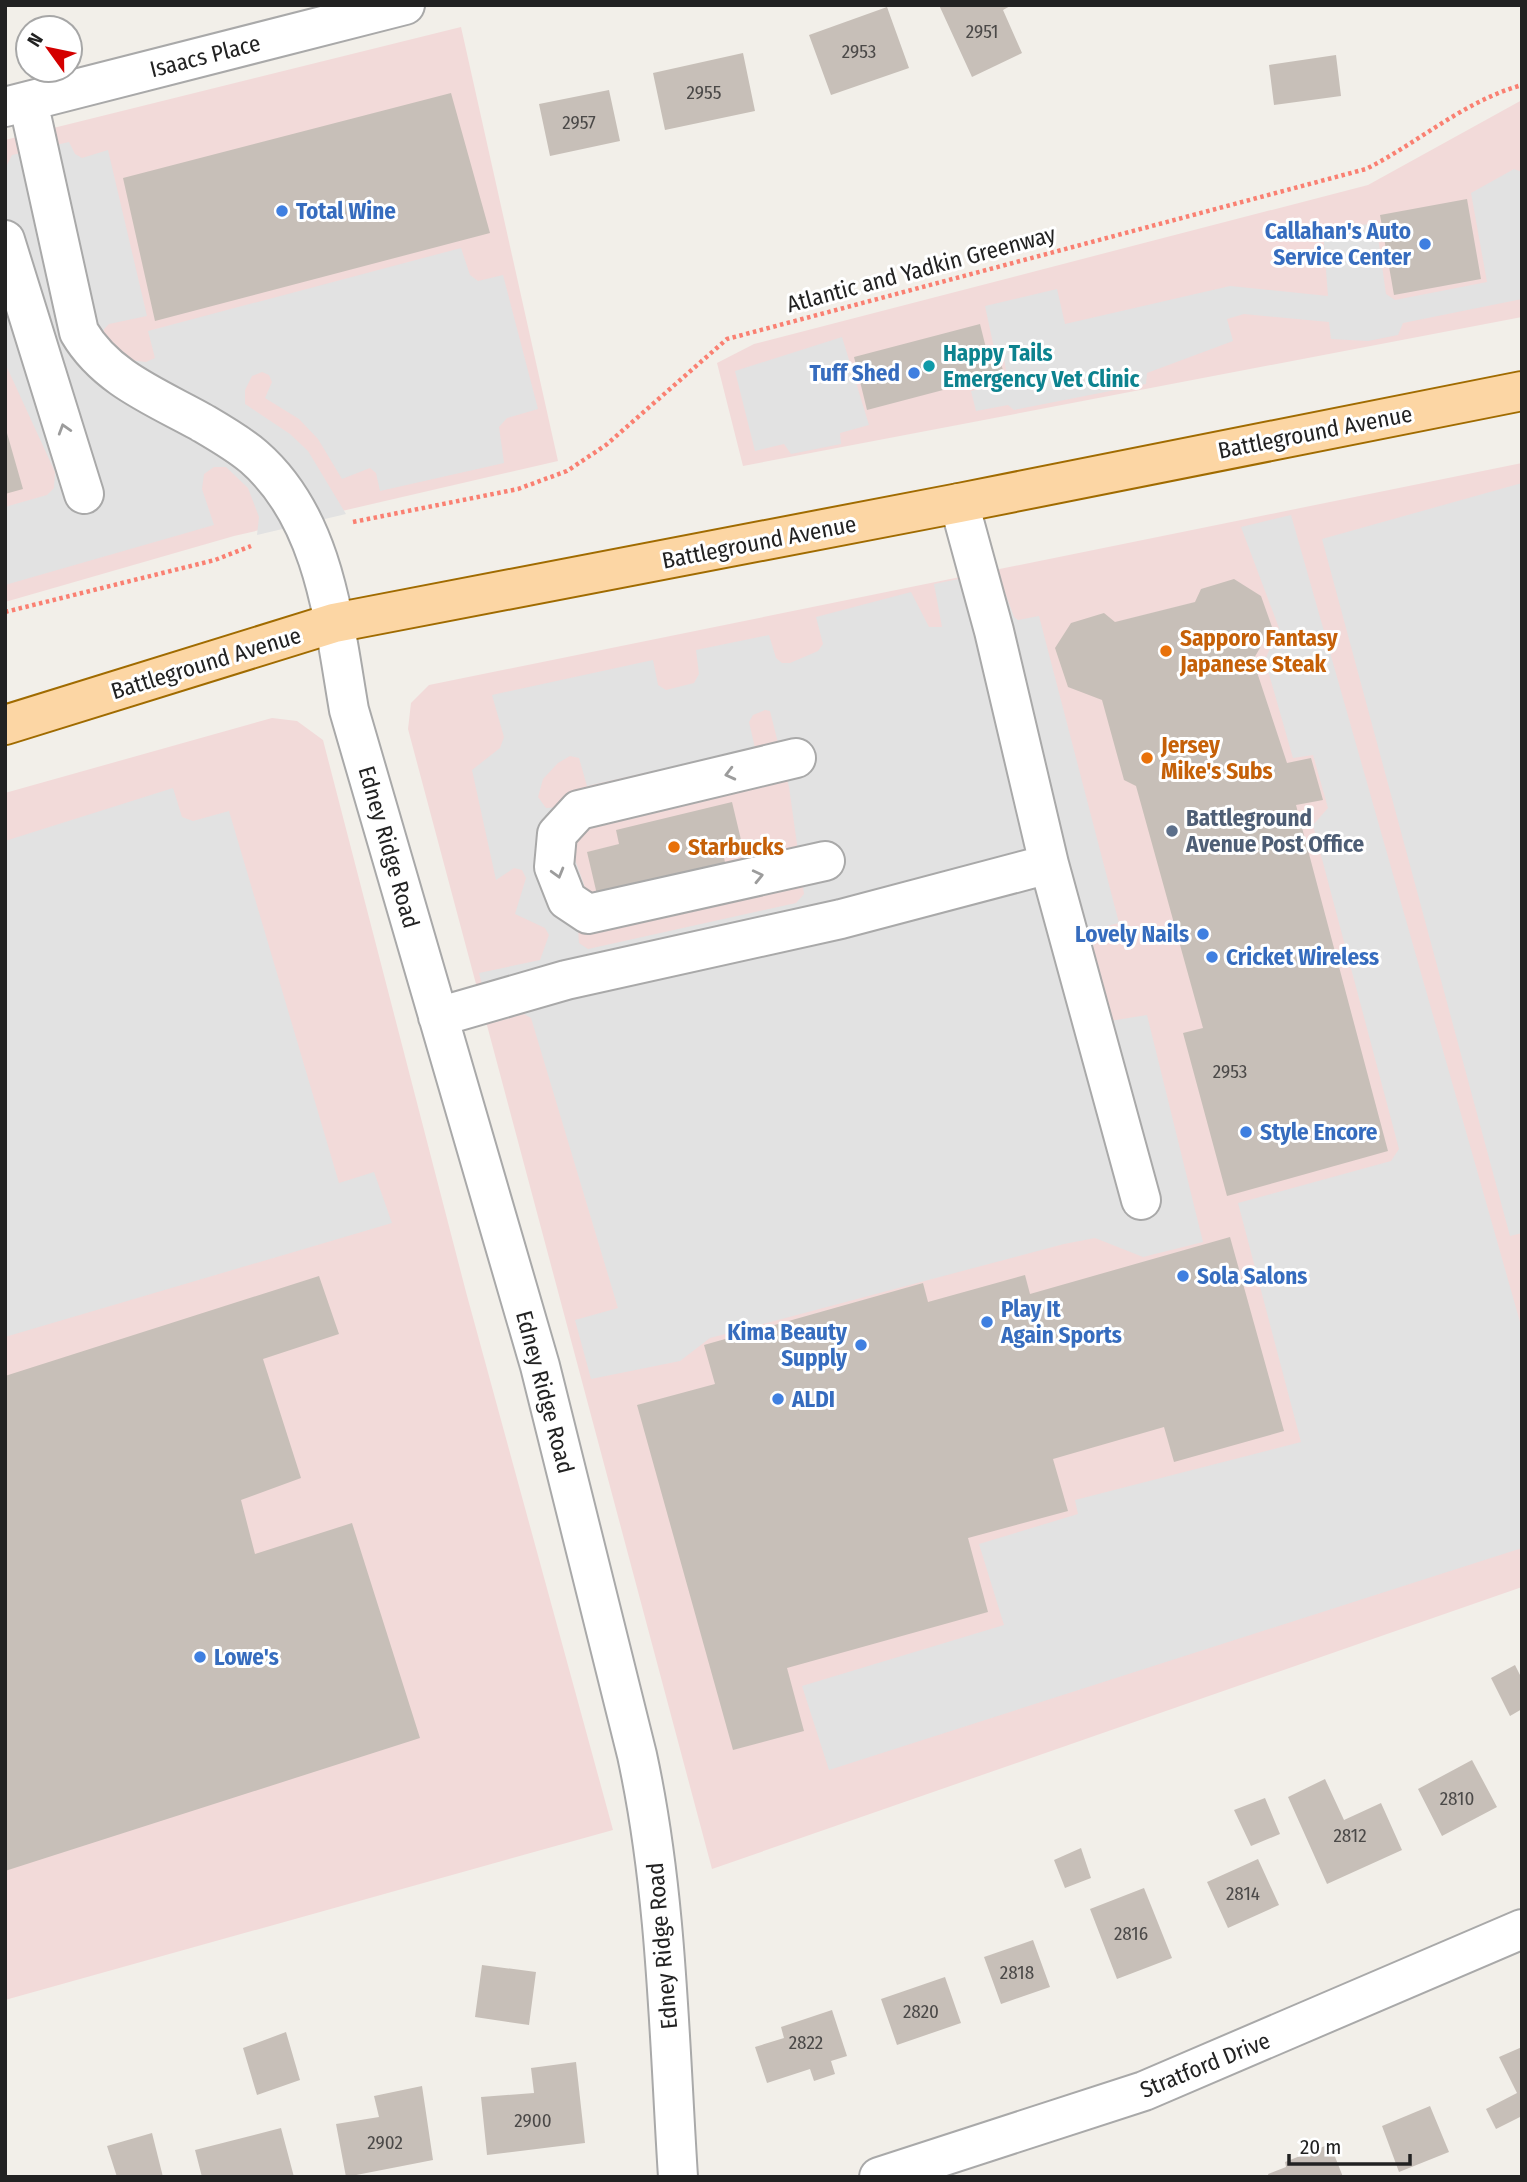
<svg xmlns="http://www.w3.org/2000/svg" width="1527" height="2182" viewBox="0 0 1527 2182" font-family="'Fira Sans Condensed',sans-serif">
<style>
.commercial{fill:#f2dad9}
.parking{fill:#e2e2e2;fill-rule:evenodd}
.building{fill:#c7bfb8}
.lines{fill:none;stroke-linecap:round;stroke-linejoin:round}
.minor-casing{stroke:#a9a9a9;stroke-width:42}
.major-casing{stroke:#a06b00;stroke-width:42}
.path{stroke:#fa8072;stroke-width:4.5;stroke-dasharray:3.5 3.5;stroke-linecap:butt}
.minor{stroke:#fff;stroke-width:38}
.major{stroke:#fcd6a4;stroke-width:38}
.oneway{stroke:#9c9c9c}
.shop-dot{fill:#3f7fe0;stroke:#fff;stroke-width:2.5}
.culture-dot{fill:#0f9aa8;stroke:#fff;stroke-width:2.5}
.food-dot{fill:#e8710a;stroke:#fff;stroke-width:2.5}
.service-dot{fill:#5c6f8a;stroke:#fff;stroke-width:2.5}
.labels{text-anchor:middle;stroke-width:6;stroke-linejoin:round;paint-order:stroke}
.number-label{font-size:19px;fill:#4b4948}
.street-label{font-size:23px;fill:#222;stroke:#fff}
.shop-label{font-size:23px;font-weight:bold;fill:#366cbe;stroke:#fff;text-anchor:start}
.culture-label{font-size:23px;font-weight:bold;fill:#0d838f;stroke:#fff;text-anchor:start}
.food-label{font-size:23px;font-weight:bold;fill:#c56008;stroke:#fff;text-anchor:start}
.service-label{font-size:23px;font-weight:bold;fill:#4e5e75;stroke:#fff;text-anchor:start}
</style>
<rect width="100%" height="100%" fill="#f2efe9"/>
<path class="commercial" d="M461 27 558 461 234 536 5 602V140Z
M1522 100V317L743 466 717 363 754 344 1368 185Z
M1522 463V1587L712 1869 408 729 411 703 429 685Z
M272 718 297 721 323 740 466 1292 613 1830 5 2000V793Z"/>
<path class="parking" d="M69 142 75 154 82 158 108 150 147 316 109 324 104 329 103 339 120 359 146 362 155 358 148 331 461 248 470 275 478 281 503 275 538 409 507 418 499 427 504 463 380 491 376 473 370 468 342 479 318 439 299 419 265 398 272 382 269 375 262 372 252 376 245 390V404L290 434 308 451 346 514 257 535 259 517 248 488 226 467H214L204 474 202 489 214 525 5 585V507L47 495 54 488 55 472 5 363V169L12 155Z
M1514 169 1522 172V299L1403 323 1398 335 1368 341 1331 339 1329 322 1244 314 1227 319 1233 341 1147 373 1146 384 1014 410 1008 405 976 411 971 391 1008 382 1002 347 994 348 985 306 1057 289 1065 324 1230 286 1328 296 1323 230 1376 223 1386 294 1395 300 1487 282 1471 193Z
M842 337 869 425 840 433 841 444 791 454 784 444 755 451 735 371Z
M1522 483V1233L1510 1236 1322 539Z
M1291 515 1522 1329V1548L829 1770 802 1686 1004 1625 979 1544 1078 1514 1075 1500 1301 1442 1238 1203 1391 1161 1399 1149 1313 825 1328 808 1313 755 1293 758 1265 660 1279 628 1241 527Z
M997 571 1014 617 1018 620 1039 616 1119 923 1087 931 1110 1021 1147 1015 1203 1242 1143 1257 1095 1238 1064 1244 710 1338 680 1361 591 1379 575 1320 618 1308 531 1018 524 1014 492 1023 479 973 540 960 549 935 545 928 515 914 526 878 522 870 514 868 496 880 472 770 500 748 504 737 492 695 653 660 658 685 666 690 694 683 699 674 696 650 769 635 776 658 782 663H790L818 651 823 644 816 617 911 592 929 627H942L934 584ZM765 710 770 711 789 787 804 894 796 903 588 949 579 943 578 928 598 923 574 857 561 807 546 808 538 797 543 779 558 763 570 756 579 758 587 786 755 748 749 722 753 715Z
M173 788 182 817 193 821 229 811 339 1183 374 1172 392 1223 5 1337V841Z"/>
<path class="building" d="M939 5H1012L1003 10 1022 53 972 77Z
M887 7 909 68 831 95 809 35Z
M743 53 755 111 665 130 653 73Z
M1336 55 1341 96 1274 105 1269 65Z
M609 90 620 141 550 156 539 104Z
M451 93 490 233 155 321 123 178Z
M1467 199 1481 279 1394 295 1380 215Z
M980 324 988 356 998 353 1004 374 867 410 854 357Z
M5 426 23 489 5 494Z
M1234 579 1261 596 1272 627 1253 660 1287 763 1311 758 1323 800 1296 805 1388 1151 1227 1196 1183 1033 1203 1028 1136 786 1124 780 1102 700 1068 687 1055 648 1071 623 1104 613 1115 622 1195 602 1201 589Z
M732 802 742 844 722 848 727 872 599 903 587 852 619 844 616 830Z
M1230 1237 1284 1431 1174 1462 1164 1427 1053 1459 1068 1511 968 1538 988 1612 787 1668 804 1731 733 1750 637 1405 715 1384 704 1345 923 1283 928 1302 1025 1275 1030 1294Z
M319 1276 339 1334 263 1359 301 1478 241 1500 255 1554 352 1523 420 1738 5 1871V1376Z
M1515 1665 1522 1679V1709L1510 1716 1491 1678Z
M1472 1760 1497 1807 1442 1836 1418 1789Z
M1325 1779 1344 1820 1381 1803 1402 1850 1327 1884 1288 1797Z
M1265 1798 1280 1834 1251 1846 1234 1810Z
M1081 1848 1091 1878 1065 1888 1054 1860Z
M1258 1859 1279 1905 1228 1928 1207 1882Z
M1144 1888 1172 1958 1117 1979 1090 1909Z
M1033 1940 1050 1987 1001 2004 984 1957Z
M482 1965 536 1972 529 2025 475 2017Z
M945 1977 961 2023 897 2045 881 1999Z
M832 2010 847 2056 831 2061 835 2074 814 2081 810 2069 767 2083 755 2047 784 2038 781 2027Z
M286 2032 300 2080 257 2095 243 2048Z
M1522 2047V2116L1496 2129 1486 2109 1517 2093 1499 2057Z
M576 2062 585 2143 487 2155 481 2097 534 2093 531 2068Z
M422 2086 433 2160 346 2177 336 2124 379 2117 374 2096Z
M1430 2106 1449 2152 1399 2172 1382 2126Z
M281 2128 294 2177H202L195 2150Z
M152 2133 163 2177H117L107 2146Z
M1330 2144 1343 2177H1269L1268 2174 1286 2167 1285 2162Z"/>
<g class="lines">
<g class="minor-casing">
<path id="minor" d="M28 101 79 332C106 378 156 397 201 422 218 432 239 444 254 457 325 519 334 623 349 710L540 1366 637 1755C667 1893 669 2036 678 2177
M5 107 405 5
M5 240 84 494
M796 758 579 810 557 834 554 867 567 900 588 914 825 861
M1049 864 1141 1200
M438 1017 566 980 841 919 1049 864 994 631 959 503
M879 2177 1144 2091 1522 1929"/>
</g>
<g class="major-casing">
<path id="major" d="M5 725 334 623 959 503 1522 391"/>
</g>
<path class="path" d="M353 522 518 489 567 471 606 445 727 339 1366 169C1418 143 1464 101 1522 85
M5 612 215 560 251 546"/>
<use href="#minor" class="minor"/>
<use href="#major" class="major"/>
</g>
<defs><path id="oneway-chevron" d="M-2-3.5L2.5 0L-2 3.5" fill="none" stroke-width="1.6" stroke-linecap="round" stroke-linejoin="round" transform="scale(1.75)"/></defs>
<g class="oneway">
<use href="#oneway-chevron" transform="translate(64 429) rotate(-107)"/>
<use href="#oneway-chevron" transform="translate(730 774) rotate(166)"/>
<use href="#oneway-chevron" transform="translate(558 873) rotate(74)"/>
<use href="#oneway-chevron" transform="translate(758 876) rotate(-13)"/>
</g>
<g class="shop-dot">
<circle cx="282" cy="211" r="7"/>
<circle cx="1425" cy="244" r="7"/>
<circle cx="914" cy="373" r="7"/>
<circle cx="1203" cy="934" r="7"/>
<circle cx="1212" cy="957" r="7"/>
<circle cx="1246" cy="1132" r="7"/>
<circle cx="1183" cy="1276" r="7"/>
<circle cx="987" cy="1322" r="7"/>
<circle cx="861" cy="1345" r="7"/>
<circle cx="778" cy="1399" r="7"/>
<circle cx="200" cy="1657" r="7"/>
</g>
<circle class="culture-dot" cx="929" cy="366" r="7"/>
<g class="food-dot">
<circle cx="1166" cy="651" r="7"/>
<circle cx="1147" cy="758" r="7"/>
<circle cx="674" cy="847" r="7"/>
</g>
<circle class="service-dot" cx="1172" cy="831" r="7"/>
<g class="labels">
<g class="number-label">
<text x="982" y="38">2951</text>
<text x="859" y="58">2953</text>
<text x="704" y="99">2955</text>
<text x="579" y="129">2957</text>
<text x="1230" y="1078">2953</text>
<text x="1457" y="1805">2810</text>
<text x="1350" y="1842">2812</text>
<text x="1243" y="1900">2814</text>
<text x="1131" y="1940">2816</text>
<text x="1017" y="1979">2818</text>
<text x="921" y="2018">2820</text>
<text x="806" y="2049">2822</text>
<text x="533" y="2127">2900</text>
<text x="385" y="2149">2902</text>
</g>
<g class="street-label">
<text transform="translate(205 56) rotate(-14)" y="8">Isaacs Place</text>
<text transform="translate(921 269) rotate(-15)" y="8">Atlantic and Yadkin Greenway</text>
<text transform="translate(1315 432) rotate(-11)" y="8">Battleground Avenue</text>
<text transform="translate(759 542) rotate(-11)" y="8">Battleground Avenue</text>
<text transform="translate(206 663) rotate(-17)" y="8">Battleground Avenue</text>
<text transform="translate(389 847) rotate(74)" y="8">Edney Ridge Road</text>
<text transform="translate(545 1392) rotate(75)" y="8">Edney Ridge Road</text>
<text transform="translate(662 1946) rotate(-95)" y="8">Edney Ridge Road</text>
<text transform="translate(1205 2065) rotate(-22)" y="8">Stratford Drive</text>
</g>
<g class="shop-label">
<text x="296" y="219">Total Wine</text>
<text x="1411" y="239" text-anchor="end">Callahan's Auto<tspan x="1411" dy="26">Service Center</tspan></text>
<text x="900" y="381" text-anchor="end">Tuff Shed</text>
<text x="1189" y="942" text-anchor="end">Lovely Nails</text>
<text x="1226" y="965">Cricket Wireless</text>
<text x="1260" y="1140">Style Encore</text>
<text x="1197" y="1284">Sola Salons</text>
<text x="1001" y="1317">Play It<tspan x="1001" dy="26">Again Sports</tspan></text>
<text x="847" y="1340" text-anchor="end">Kima Beauty<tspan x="847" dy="26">Supply</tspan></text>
<text x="792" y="1407">ALDI</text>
<text x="214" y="1665">Lowe's</text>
</g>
<g class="culture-label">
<text x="943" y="361">Happy Tails<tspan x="943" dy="26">Emergency Vet Clinic</tspan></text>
</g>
<g class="food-label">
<text x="1180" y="646">Sapporo Fantasy<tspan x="1180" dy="26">Japanese Steak</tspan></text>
<text x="1161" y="753">Jersey<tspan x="1161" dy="26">Mike's Subs</tspan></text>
<text x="688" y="855">Starbucks</text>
</g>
<g class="service-label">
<text x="1186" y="826">Battleground<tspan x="1186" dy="26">Avenue Post Office</tspan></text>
</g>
</g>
<rect width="1527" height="2182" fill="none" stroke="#222222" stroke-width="14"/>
<g transform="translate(49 49) rotate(303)"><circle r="33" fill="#ffffff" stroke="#a7a7a7" stroke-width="2"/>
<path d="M0-5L12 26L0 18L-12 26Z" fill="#d40000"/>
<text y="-10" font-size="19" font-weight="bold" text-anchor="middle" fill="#222222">N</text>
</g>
<path d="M1289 2154v10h121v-10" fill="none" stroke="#222222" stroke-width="3.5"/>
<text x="1300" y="2154" font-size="21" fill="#222222" stroke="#ffffff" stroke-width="5" paint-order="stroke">20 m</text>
</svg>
